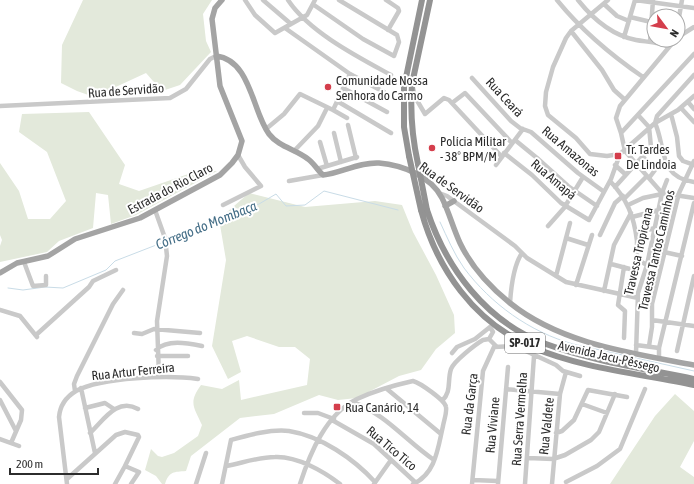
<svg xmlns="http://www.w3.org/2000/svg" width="694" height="484" viewBox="0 0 694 484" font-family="'Asap Condensed',sans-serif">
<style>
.green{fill:#e3e9db}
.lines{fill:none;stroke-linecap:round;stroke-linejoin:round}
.stream{stroke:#c9dce7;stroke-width:1}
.minor{stroke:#c9c9c9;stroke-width:4.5}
.major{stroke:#a4a4a4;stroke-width:5.5}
.highway{stroke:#939393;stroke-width:6}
.highway-bridge{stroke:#939393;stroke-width:6}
.poi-dot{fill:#d43e4c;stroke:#fff;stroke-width:1.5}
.labels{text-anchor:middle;stroke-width:4;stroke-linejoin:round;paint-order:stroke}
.shield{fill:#fff;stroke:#6b6b6b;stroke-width:1}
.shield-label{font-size:12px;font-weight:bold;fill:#2c2c2c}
.poi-label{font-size:13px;fill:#2c2c2c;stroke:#fff;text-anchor:start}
.street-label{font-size:13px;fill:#2c2c2c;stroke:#fff}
.water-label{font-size:14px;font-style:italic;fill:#436d86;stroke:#fff}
</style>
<rect width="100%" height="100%" fill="#fff"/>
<path class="green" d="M83 0H212L203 14 206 41 211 52 180 85 165 90 153 81 146 73 94 97 77 91 61 83 62 45Z
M89 112 125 165 119 184 139 191 197 171H217L136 215 111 224 108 195 96 193 93 228 59 241 47 252 0 262V246L2 240 0 235V163L19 191 28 219H50L66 201 47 152 19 132 22 114Z
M249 193 305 207 375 201 402 205 413 232 436 275 454 315 455 333 436 349 421 370 399 376 357 398 338 400 319 395 274 414 240 418 191 456 186 471C174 472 169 471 165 484H162L156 476 145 470 151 449 158 456 162 457 174 453 198 436 202 425C194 407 188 403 201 385L222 389 239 380 241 400 307 385 310 359 295 347H279L247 336 232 341 241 372 228 379 212 346 226 260 219 219Z
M675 394 694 411V441L680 467 694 477V484H610L655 416Z"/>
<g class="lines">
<path class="stream" d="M440 222C447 237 454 254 464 268 491 304 530 332 573 344L694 371
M195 229 259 204 276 194 286 206 305 205 324 191 398 210
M176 237 188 232
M8 288 23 290 45 287 63 288 106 270 115 261 164 242"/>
<path class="minor" d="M245 0 255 15 275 33 307 15 315 0
M263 0 291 24
M288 0C309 32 358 57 391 75
M386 0 398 8 399 11 388 30
M557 0C582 31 611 55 643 77
M578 0C593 19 611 35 636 40 647 42 658 42 669 47
M608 0 571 31 566 38 553 67 546 92 545 106 548 115 576 138 590 154 607 156 620 154
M635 0 694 8
M604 4 617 16 629 21
M314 5 363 39 394 56 399 42 397 35 339 0
M630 17 651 22
M678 23 682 0
M285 28 350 74 384 92
M571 31 602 70 614 90 624 99
M624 37 635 0
M678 37 694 27
M650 42 653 0
M472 78 511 121 520 128 531 132 578 173 603 191
M343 88 387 112
M413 88 415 97 425 114 444 98 449 100 502 157
M337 101 391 133
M688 102 694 109
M452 103 465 93 512 143
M0 106 170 98 186 89 210 59 216 56
M681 108 694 122
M333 110 347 118
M671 114 677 137 679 156 683 161 694 165
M655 123C666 147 658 177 694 182
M655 123 678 110 694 96
M348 125 356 158
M266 129 284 114 300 94 333 110 350 74
M334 133 341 162
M621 133 694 54
M515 140 537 158 568 186 597 206
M320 142 327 166
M294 151 318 126 327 108
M625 151 621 133 616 118 620 106 675 40
M625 151 662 193 694 198
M504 153 532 175 561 203 589 220 611 179 620 154 655 123 657 116 694 75
M643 157 655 170 649 178
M496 165 523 129
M615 165 625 174
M317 169 357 157
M289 181 323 175
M610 181C627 199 634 216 637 241 637 247 636 253 638 260L647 265
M615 187 651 147 649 127 638 115
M439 193 447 196 515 246 527 258 566 282 638 298
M625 198 647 176
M223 205 261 186 245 167 238 155
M628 205 643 198 662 194
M155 210 165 238 167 256 157 321 159 376
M632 217 659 210
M548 226 564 208 583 177
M636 233 655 228
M600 235 615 203 623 196
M165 238 179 239 195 231
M566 238 588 245
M650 249 682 256
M24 262 33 286 46 285V276
M611 264 630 269
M556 276 570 223
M576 285 592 235
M604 291 614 245 631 213
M510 303C511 288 513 266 522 253
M0 310 20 316 37 337
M652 320 694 326
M134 333 142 334 154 329 200 333
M36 335 89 287 93 281 116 270
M624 338 625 311 618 305 624 267
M636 345 659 348
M649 346 652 327V304L679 193 694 161
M156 350C167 339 187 343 202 346
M677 351 694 276
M452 353 457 347 475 339 490 327 493 332 489 339
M636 353 638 293 647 265 662 193 667 180
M157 356H188
M659 358V348L694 203
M0 382 22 410 21 420 11 443
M81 388 95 453
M387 389 441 434
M506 389 560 394
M75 391 74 384 77 376 113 304 123 290
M0 400 16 431
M442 401C452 391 447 381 451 369 454 361 476 344 483 340L489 339 496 346
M352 402C385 413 406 441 434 460
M582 404 607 413
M85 408 105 403 114 409
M304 413H318L334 419
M332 420 374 444 416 483
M90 433C103 421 117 397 138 409
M556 433 562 431 574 420 588 390 627 397
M0 439 19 446
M528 458 553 459 565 455 591 440 599 432 615 394
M226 466C242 463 259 457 275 457 297 456 323 471 340 484
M67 479 116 435 125 432 138 435 139 437 125 466 139 472 131 484
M473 480 498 481
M566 482 597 466 620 449 645 389
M67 484 59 417C60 405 66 397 76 391 102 377 169 375 198 379
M115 484 125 466
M196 484 206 453
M222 484 231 440C249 435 270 429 289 431 321 436 354 459 375 482
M300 484C310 453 326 414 357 399 374 391 395 385 413 381 420 383 445 400 446 407 447 413 444 420 443 426 438 447 436 474 413 484
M374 484 391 460
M472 484 483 371 494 347 515 346 556 365 563 371 580 376
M498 484 508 367
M525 484 534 356
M552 484 560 394 566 372"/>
<path class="major" d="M216 56C251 60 252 111 269 134 279 147 295 149 308 159 314 163 317 170 323 175 341 173 359 162 379 163 402 165 431 176 442 198 449 212 453 228 460 243 471 266 490 287 510 303 561 344 631 353 694 365
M445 206 454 201
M0 273 17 263 48 256 75 239 140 218 220 175 232 163 238 155 242 141 220 86 212 19 215 8 222 0"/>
<path class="highway" d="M409 156 404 127V87L422 0
M418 164C412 137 410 112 412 84L430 0
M421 210C437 269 474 322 532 347 580 368 642 374 694 385
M427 210C446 268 486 322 546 344 592 361 646 369 694 379"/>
<path class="highway-bridge" d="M409 156 421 210
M418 164 427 210"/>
</g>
<g class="poi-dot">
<circle cx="328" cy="87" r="4"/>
<circle cx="432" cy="148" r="4"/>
<rect x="614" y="152" width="8" height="8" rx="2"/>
<rect x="333" y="403" width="8" height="8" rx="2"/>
</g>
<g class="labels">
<rect class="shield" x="505" y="333" width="40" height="20" rx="3"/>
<g class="shield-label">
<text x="525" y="347">SP-017</text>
</g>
<g class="poi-label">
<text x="336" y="85">Comunidade Nossa<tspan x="336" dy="15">Senhora do Carmo</tspan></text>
<text x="440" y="146">Polícia Militar<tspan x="440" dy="15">- 38º BPM/M</tspan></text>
<text x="626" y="154">Tr. Tardes<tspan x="626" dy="15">De Lindoia</tspan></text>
<text x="345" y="412">Rua Canário, 14</text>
</g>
<g class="street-label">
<text transform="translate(126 90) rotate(-4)" y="5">Rua de Servidão</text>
<text transform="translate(505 97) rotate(47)" y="5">Rua Ceará</text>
<text transform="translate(571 151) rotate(40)" y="5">Rua Amazonas</text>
<text transform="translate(554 179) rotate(40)" y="5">Rua Amapá</text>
<text transform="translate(452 187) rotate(36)" y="5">Rua de Servidão</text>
<text transform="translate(170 188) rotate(-28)" y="5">Estrada do Rio Claro</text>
<text transform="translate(656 250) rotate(-77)" y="5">Travessa Tantos Caminhos</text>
<text transform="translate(638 251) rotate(-77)" y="5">Travessa Tropicana</text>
<text transform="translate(609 356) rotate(13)" y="5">Avenida Jacu-Pêssego</text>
<text transform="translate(133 371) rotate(-6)" y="5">Rua Artur Ferreira</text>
<text transform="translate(469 404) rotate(-83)" y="5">Rua da Garça</text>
<text transform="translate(519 419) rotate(-86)" y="5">Rua Serra Vermelha</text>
<text transform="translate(492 425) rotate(-85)" y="5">Rua Viviane</text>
<text transform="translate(546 426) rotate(-84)" y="5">Rua Valdete</text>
<text transform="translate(392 448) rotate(40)" y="5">Rua Tico Tico</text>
</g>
<g class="water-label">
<text transform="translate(206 225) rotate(-22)" y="5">Córrego do Mombaça</text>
</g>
</g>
<g transform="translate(666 28) rotate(122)"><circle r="19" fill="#ffffff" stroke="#ababab"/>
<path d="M0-3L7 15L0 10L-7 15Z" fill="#d43e4c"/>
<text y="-6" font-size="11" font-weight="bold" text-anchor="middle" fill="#2c2c2c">N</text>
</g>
<path d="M10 468v6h88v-6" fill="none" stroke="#2c2c2c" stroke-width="2"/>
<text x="16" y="468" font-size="12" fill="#2c2c2c" stroke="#ffffff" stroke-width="3" paint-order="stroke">200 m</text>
</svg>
